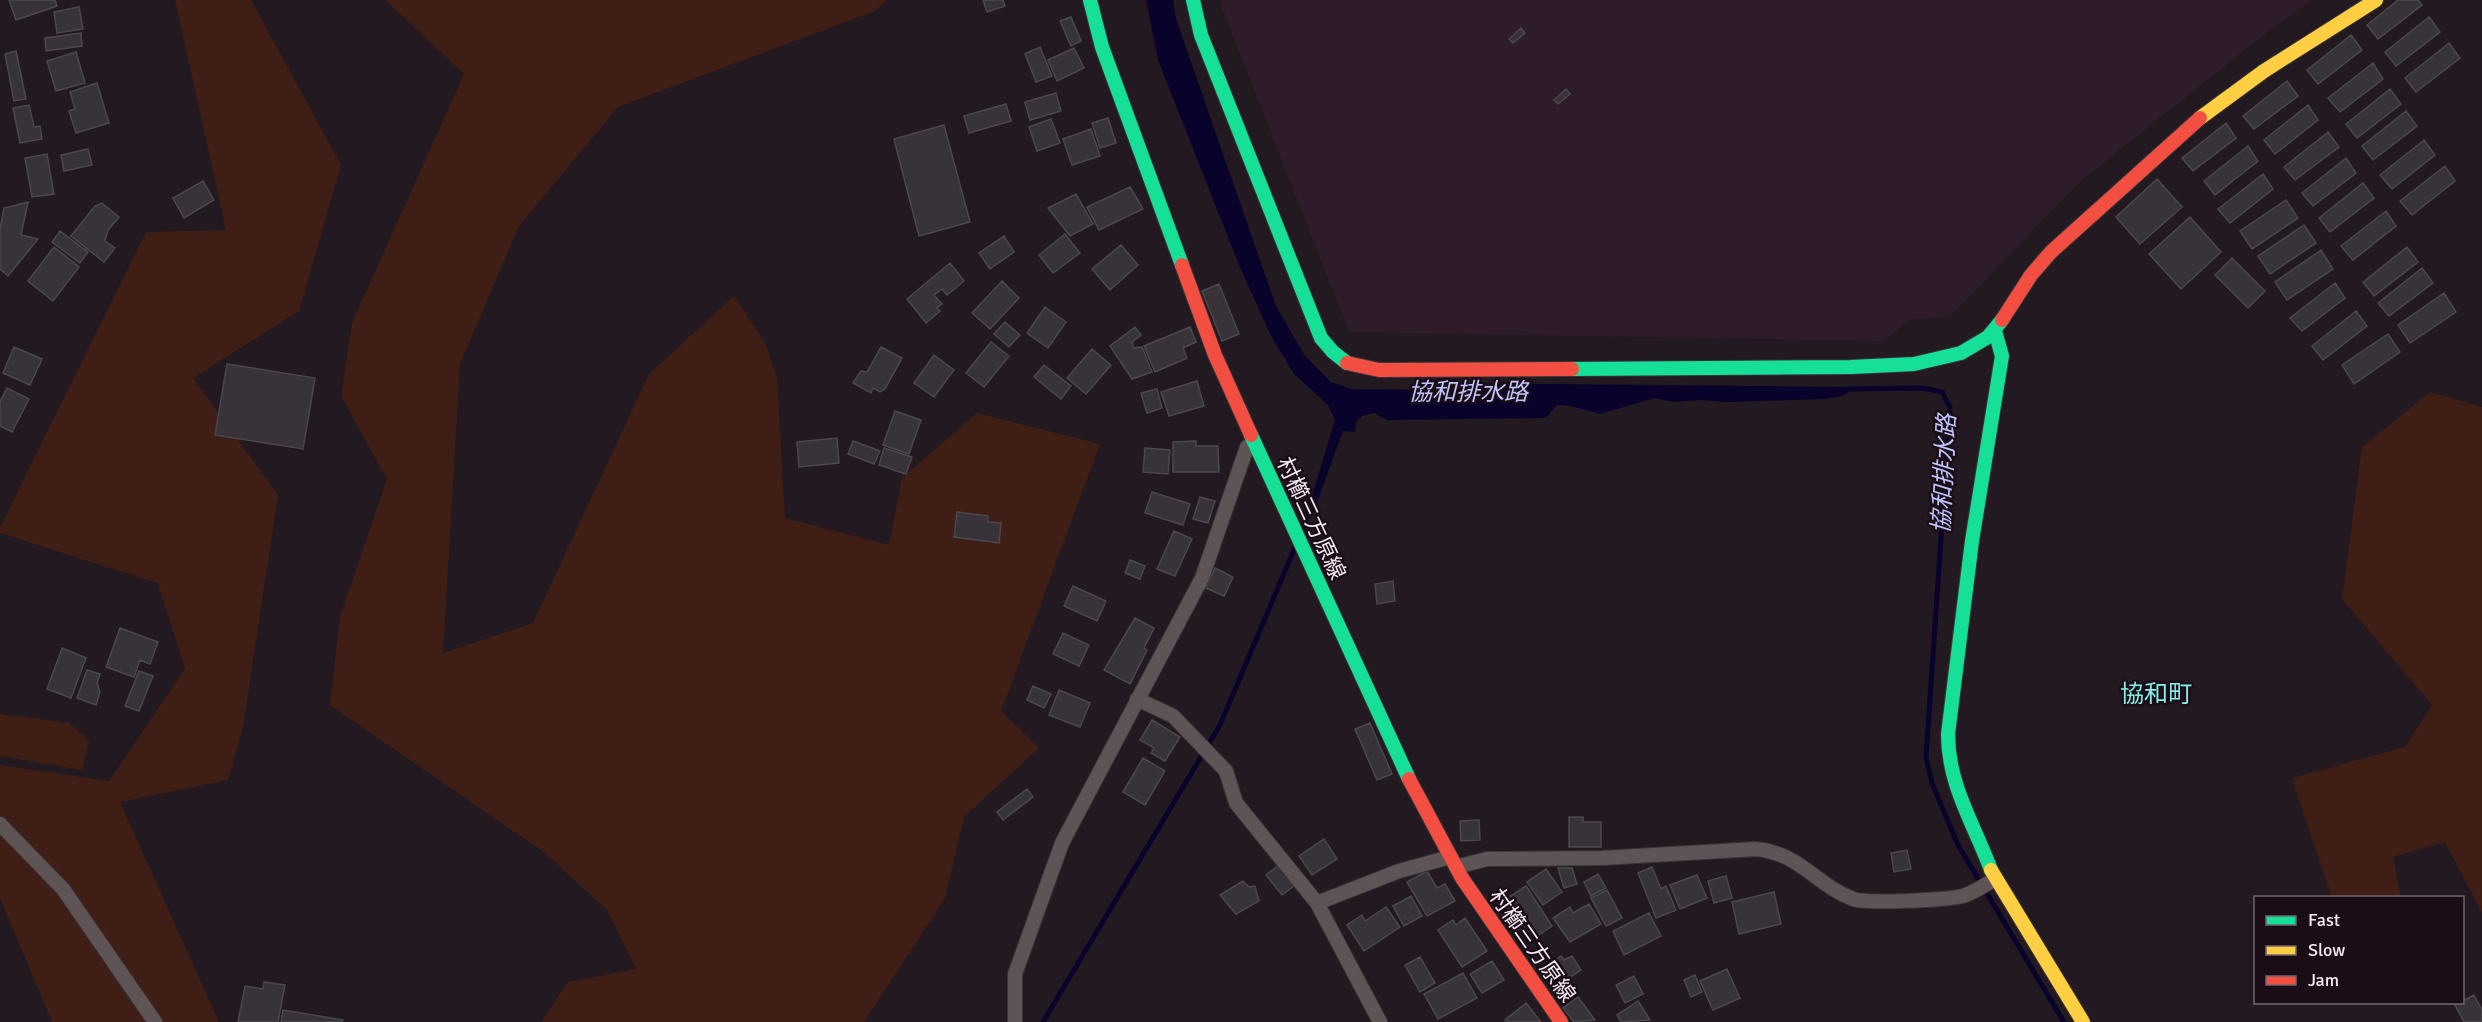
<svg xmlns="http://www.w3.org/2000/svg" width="2482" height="1022" viewBox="0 0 2482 1022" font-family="Signika,'Noto Sans JP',sans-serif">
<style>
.built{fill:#2f1c2a}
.green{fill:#3f1e16}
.water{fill:#09022a}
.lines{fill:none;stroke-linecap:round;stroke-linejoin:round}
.stream{stroke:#09022a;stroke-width:5}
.building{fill:#383338;stroke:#4c474d;stroke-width:1.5}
.street-casing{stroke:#3a3438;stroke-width:16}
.fast-casing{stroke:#3a3438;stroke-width:16}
.slow-casing{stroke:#3a3438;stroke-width:16}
.jam-casing{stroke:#3a3438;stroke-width:16}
.street{stroke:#5e5456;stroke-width:14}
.fast{stroke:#16e098;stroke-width:14}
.slow{stroke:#ffcf43;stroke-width:14}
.jam{stroke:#f24e42;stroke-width:14}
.labels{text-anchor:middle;stroke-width:5;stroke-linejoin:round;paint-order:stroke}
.street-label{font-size:22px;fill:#f5eaf1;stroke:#1b0d17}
.water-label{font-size:24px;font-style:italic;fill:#bec5fa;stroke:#1b0d17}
.neighbourhood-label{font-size:24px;fill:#84eee7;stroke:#1b0d17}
</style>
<rect width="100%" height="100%" fill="#221a20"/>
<path class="built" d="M1219 0H2313L2270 30 2082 180 1949 317 1911 319 1883 341 1349 332Z"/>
<path class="green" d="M175 0H251L341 165 299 311 193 378 278 495 243 727 228 780 120 802 219 1022H52L0 898V765L109 781 185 669 158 583 0 533V527L146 232 226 230Z
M385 0H887L875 11 618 107 519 226 460 364 443 653 533 623 649 374 734 296 765 343 777 377 785 518 889 545 902 478 977 413 1100 444 1001 711 1039 748 964 817 945 898 864 1022H541L568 982 636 969 607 910 545 853 330 705 340 616 387 479 341 396 352 323 464 74Z
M2430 392 2482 407V913L2445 842 2393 857 2401 897H2332L2292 778 2405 747 2432 705 2342 599 2362 447Z
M0 714 69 723 89 741 82 770 0 756Z"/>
<path class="water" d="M1146 0H1173L1176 19 1276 306 1305 356 1331 382 1352 389 1444 390 1457 383 1855 387 1843 396 1823 399 1727 402 1701 400 1673 402 1655 398 1600 414 1571 406 1557 405 1546 418 1387 420 1374 413 1362 416 1356 422 1355 432 1343 431 1312 516 1307 512 1335 420 1328 405 1294 374 1270 334 1239 265 1158 60Z"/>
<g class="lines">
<path class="stream" d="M1847 389 1923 388 1942 392 1950 407 1926 757 1932 783 1958 845 2064 1022
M1301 531 1310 509
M1043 1022 1220 725 1296 545"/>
</g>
<path class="building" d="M9 0H55L57 6 16 20Z
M983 0H1003L1005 6 987 12Z
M2398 0H2418L2422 5 2378 39 2367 25Z
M79 7 83 29 57 33 54 12Z
M1071 17 1081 41 1071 46 1060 21Z
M2429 17 2440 32 2396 66 2385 52Z
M1521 28 1525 33 1513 43 1509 39Z
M81 33 82 46 46 51 45 38Z
M2351 35 2362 50 2318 84 2307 70Z
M2449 43 2460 58 2416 92 2405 78Z
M1040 47 1052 76 1036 82 1025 54Z
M1074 48 1084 68 1057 81 1048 60Z
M16 51 26 99 14 101 5 54Z
M76 52 85 83 56 91 47 61Z
M2373 63 2383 79 2340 112 2328 98Z
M2287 81 2298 96 2254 129 2243 116Z
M97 83 109 123 76 133 69 111 75 109 70 92Z
M1566 89 1570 94 1558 104 1554 100Z
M2390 89 2401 104 2357 138 2346 124Z
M1056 93 1061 111 1030 120 1025 102Z
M1006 104 1011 121 969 133 964 116Z
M29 105 34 127 40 126 42 139 20 143 13 108Z
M2308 105 2318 120 2275 154 2264 140Z
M2406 111 2417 126 2373 160 2362 146Z
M1108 118 1116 143 1100 148 1092 123Z
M1051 119 1060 143 1037 151 1029 127Z
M2226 123 2236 138 2193 171 2182 158Z
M944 125 970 222 919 236 894 139Z
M1091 129 1100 156 1072 165 1063 139Z
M2328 132 2339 147 2295 180 2284 167Z
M2424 140 2435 155 2392 189 2380 175Z
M2248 146 2258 161 2215 195 2204 181Z
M88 149 92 165 64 171 61 155Z
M47 154 54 194 32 197 25 158Z
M2346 158 2356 173 2313 206 2302 193Z
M2445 166 2455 181 2412 215 2400 201Z
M2263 174 2273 189 2230 223 2218 209Z
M2157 179 2182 207 2140 244 2116 217Z
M203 181 214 200 184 218 173 198Z
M2363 183 2374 198 2330 232 2319 218Z
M1130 187 1143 209 1099 230 1087 207Z
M1076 194 1093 224 1070 236 1048 208Z
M2286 200 2298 218 2252 249 2240 231Z
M28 202 21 235 38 239 8 276 0 269V229L4 208Z
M102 203 119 217 108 230 105 241 115 248 104 262 71 236 95 206Z
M2386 211 2396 226 2353 260 2341 246Z
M2190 217 2221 252 2181 289 2149 254Z
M2304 225 2316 243 2270 274 2258 256Z
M60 231 88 252 80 263 52 242Z
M1065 234 1080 253 1053 273 1039 255Z
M1004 236 1014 252 990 269 979 253Z
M1121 245 1138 265 1110 290 1092 269Z
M54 247 79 267 53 301 28 281Z
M2407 247 2418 262 2374 296 2363 282Z
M2321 250 2333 269 2287 300 2275 282Z
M2232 258 2265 291 2248 308 2215 275Z
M950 263 964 281 947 295 942 289 934 295 942 304 937 308 940 311 926 323 907 299Z
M2422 268 2433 283 2389 316 2378 303Z
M1002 281 1019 298 990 329 972 313Z
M2335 283 2345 298 2302 331 2290 318Z
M1219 284 1239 334 1222 341 1202 291Z
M2444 293 2456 312 2410 343 2398 325Z
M1045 307 1066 322 1048 348 1027 333Z
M2356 311 2367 326 2323 360 2312 346Z
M1005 322 1020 335 1009 347 994 334Z
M1135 327 1141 335 1132 342 1134 348 1142 347 1152 372 1132 379 1110 346Z
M1190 327 1196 342 1183 348 1187 358 1155 372 1144 346Z
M2388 334 2400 352 2354 384 2342 365Z
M991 342 1009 356 984 387 966 373Z
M14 347 42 359 30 385 3 373Z
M881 347 902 358 885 389 880 392 873 388 871 393 853 383 861 371 867 372Z
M1092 349 1111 365 1086 394 1067 378Z
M934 355 954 370 934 397 914 383Z
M227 364 315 378 303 449 215 435Z
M1044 365 1071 386 1061 399 1034 377Z
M1197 381 1204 406 1169 416 1161 392Z
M7 388 29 399 12 432 0 426V402Z
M1157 389 1162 408 1147 413 1141 393Z
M895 411 921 420 909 454 883 445Z
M837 438 839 463 799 467 797 442Z
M853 441 880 451 874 464 848 454Z
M1196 441V446H1218L1219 472H1173V442Z
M884 448 912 457 906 474 879 465Z
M1145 448 1170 450 1168 474 1143 472Z
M1152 492 1190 504 1183 525 1145 513Z
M1200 497 1215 501 1208 523 1193 519Z
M957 512 988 516V522L1001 523 999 543 954 537Z
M1174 531 1192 539 1175 576 1157 569Z
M1130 560 1145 566 1140 579 1125 573Z
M1215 568 1233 577 1224 596 1206 588Z
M1393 581 1395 601 1377 604 1375 584Z
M1073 586 1106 601 1097 621 1064 606Z
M1135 618 1154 628 1144 648 1147 650 1130 684 1104 670Z
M120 628 158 642 150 664 140 660 134 677 106 667Z
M1063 633 1089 645 1079 666 1053 654Z
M62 648 86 658 71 698 47 689Z
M87 670 100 674 97 683 100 692 96 705 77 698Z
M139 671 153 676 139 711 125 706Z
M1033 686 1051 694 1044 708 1027 700Z
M1059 690 1090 703 1080 727 1049 715Z
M1152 720 1180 737 1165 761 1151 753 1154 748 1140 740Z
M1370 723 1392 774 1377 780 1355 729Z
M1143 758 1165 771 1145 805 1123 792Z
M1027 789 1033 797 1003 820 997 812Z
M1569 817H1583V822H1601V847H1569Z
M1479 820 1480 840 1461 841 1460 821Z
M1324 839 1337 859 1312 875 1299 856Z
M1907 850 1911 869 1894 872 1891 853Z
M1279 865 1295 885 1282 895 1266 875Z
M1652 867 1661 889 1666 886 1676 910 1656 918 1638 873Z
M1558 868H1572L1577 884 1564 888Z
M1546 869 1562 892 1543 905 1527 882Z
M1427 871 1437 888 1445 884 1455 901 1427 916 1407 882Z
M1598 874 1606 888 1591 896 1584 882Z
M1697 875 1707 898 1680 909 1670 885Z
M1726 876 1732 898 1714 903 1708 881Z
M1243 881 1249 887 1255 886 1259 901 1236 914 1220 895Z
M1526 886 1552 926 1529 942 1502 902Z
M1607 890 1622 918 1606 926 1591 898Z
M1774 892 1781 924 1739 934 1732 902Z
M1411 896 1422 916 1404 926 1393 906Z
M1589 904 1601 924 1570 942 1553 918 1570 907 1573 913Z
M1386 907 1400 927 1364 951 1347 925 1362 915 1365 921Z
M1649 913 1661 936 1624 955 1613 931Z
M1465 918 1487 951 1462 967 1438 930 1453 920 1456 925Z
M1561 956 1564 960 1572 956 1581 970 1555 987 1543 968Z
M1420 957 1435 983 1420 992 1405 965Z
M1492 961 1504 980 1482 993 1470 974Z
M1727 969 1740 998 1713 1010 1700 981Z
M1463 973 1477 998 1438 1019 1424 994Z
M1695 975 1702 992 1691 997 1684 980Z
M1634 976 1643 994 1625 1003 1616 985Z
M264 982 285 985 278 1022H238L245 986 263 989Z
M2474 995 2482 1010V1022H2464L2455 1005Z
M1578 997 1595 1020 1574 1022 1563 1008Z
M1638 1001 1650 1020 1621 1022 1617 1015Z
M1526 1003 1541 1022H1507L1505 1020Z
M283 1010 343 1020 342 1022H281Z"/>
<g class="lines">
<g class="street-casing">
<path id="street" d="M1137 699 1173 716 1226 771 1236 803 1317 903 1380 1022
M0 824 63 889 155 1022
M1456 867 1487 859 1602 858 1756 849C1800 853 1816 885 1853 899 1868 904 1946 900 1963 896 1975 892 1985 885 1995 879
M1317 903 1399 871 1450 857
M1015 1022V974L1062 843 1202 578 1247 447 1254 442"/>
</g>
<g class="fast-casing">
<path id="fast" d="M1090 0 1102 47 1182 265
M1193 0 1201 35 1321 338 1333 352 1347 363
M1572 369 1851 367 1914 364 1961 353 1988 337 2002 320
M1251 435 1409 779
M1991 870C1974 824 1948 785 1948 734L1972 541 2002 356 1995 331"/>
</g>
<g class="slow-casing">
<path id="slow" d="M2200 118 2264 71 2376 0
M1991 870 2083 1022"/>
</g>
<g class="jam-casing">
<path id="jam" d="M1182 265 1215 355 1251 435
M2002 320 2031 275 2051 252 2200 118
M1347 363 1379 370 1572 369
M1409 779 1462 878 1561 1022"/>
</g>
<use href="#street" class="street"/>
<use href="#fast" class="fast"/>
<use href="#slow" class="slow"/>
<use href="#jam" class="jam"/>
</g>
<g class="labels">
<g class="street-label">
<text transform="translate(1312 518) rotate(65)" y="8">村櫛三方原線</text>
<text transform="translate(1533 945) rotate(55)" y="8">村櫛三方原線</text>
</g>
<g class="water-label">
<text x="1468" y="400">協和排水路</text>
<text transform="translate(1944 474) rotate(-87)" y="8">協和排水路</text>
</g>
<g class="neighbourhood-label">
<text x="2156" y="702">協和町</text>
</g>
</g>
<rect x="2254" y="896" width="210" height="108" fill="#1b0d17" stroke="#72656e" stroke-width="1.5"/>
<rect x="2266" y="916" width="30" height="9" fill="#16e098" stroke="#72656e" stroke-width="1.5"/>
<text x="2308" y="926" font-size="18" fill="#f5eaf1">Fast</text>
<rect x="2266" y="946" width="30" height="9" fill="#ffcf43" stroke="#72656e" stroke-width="1.5"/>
<text x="2308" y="956" font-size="18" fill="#f5eaf1">Slow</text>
<rect x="2266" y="976" width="30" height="9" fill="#f24e42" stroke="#72656e" stroke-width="1.5"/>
<text x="2308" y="986" font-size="18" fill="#f5eaf1">Jam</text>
</svg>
